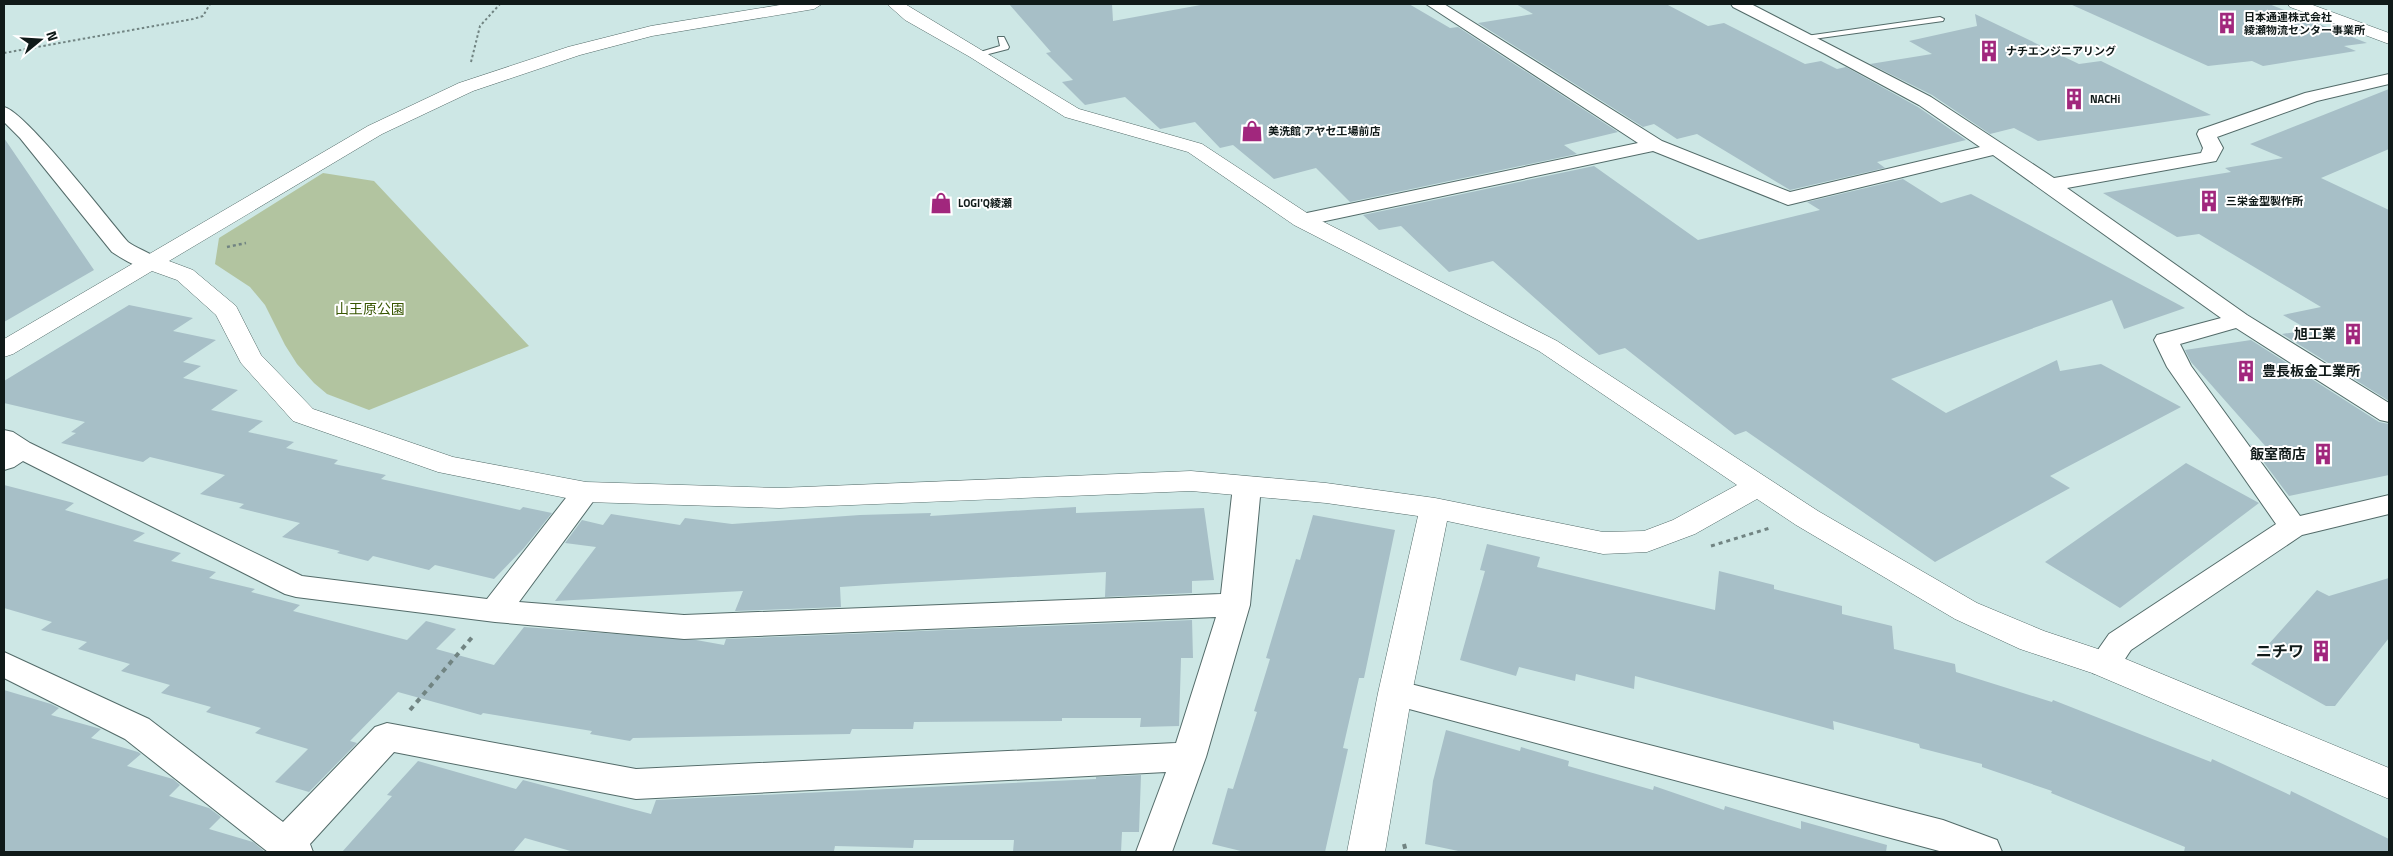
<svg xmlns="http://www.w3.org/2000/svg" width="2393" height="856" viewBox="0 0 2393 856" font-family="'Titillium Web','Noto Sans JP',sans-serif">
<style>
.green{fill:#b2c4a0}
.building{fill:#a7bfc7}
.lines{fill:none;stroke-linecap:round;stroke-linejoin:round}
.service-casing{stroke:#536b69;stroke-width:2}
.minor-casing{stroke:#536b69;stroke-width:2}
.tertiary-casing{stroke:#536b69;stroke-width:1}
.path-far3{stroke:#718482;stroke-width:2;stroke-dasharray:2.5 2.5;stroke-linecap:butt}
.path-far2{stroke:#718482;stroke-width:2.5;stroke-dasharray:3 3;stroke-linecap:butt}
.path-far1{stroke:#718482;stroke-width:3;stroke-dasharray:4 4;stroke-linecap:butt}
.path{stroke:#718482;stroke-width:4;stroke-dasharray:5 5;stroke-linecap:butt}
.service{fill:#fff;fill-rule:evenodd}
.minor{fill:#fff;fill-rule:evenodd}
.tertiary{fill:#fff;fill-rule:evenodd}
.labels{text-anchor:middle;stroke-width:4;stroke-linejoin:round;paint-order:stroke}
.far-poi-label{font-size:11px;font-weight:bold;fill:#101a19;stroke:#fff;text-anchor:start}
.park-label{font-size:14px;fill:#375500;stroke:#fff}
.poi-label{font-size:14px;font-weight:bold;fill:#101a19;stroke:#fff;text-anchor:end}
.near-poi-label{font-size:16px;font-weight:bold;fill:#101a19;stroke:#fff;text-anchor:end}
</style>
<rect width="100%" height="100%" fill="#cde7e5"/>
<path class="green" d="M323 173 374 181 529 346 369 410 327 394 314 383 297 364 285 345 265 305 250 287 215 264 219 238Z"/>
<path class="building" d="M1009 4H1112L1113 21 1206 4H1409L1450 28 1458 27 1618 132 1564 145 1577 154 1350 202 1316 168 1274 179 1233 145 1220 148 1195 122 1160 129 1125 97 1085 105 1062 82 1073 80 1046 53 1051 52Z
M1516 4H1666L1708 26 1724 23 1805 64 1821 61 1837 69 1846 67 1918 107 1966 140 1877 162 1885 168 1790 190 1697 134 1677 139 1654 124 1643 127 1478 23 1533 14Z
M2070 4H2269L2367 43 2344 46 2356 51 2263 66 2252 61 2208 66Z
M1975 14 2079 64 2101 61 2211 115 2038 141 2014 128 1990 134 1932 95 1870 64 1932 54 1909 41 1977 26Z
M2389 89V149L2321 178 2389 210V401L2282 334 2309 330 2283 315 2321 307 2199 234 2177 237 2103 193 2231 172 2225 168 2283 158 2250 144Z
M4 138 94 270 4 322Z
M1594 166 1698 240 1820 210 1807 202 1903 179 1941 203 1971 194 2185 308 2124 329 2112 300 1891 379 1946 413 2057 360 2060 371 2101 364 2181 407 2050 476 2070 488 1935 562 1746 431 1735 435 1625 348 1599 355 1493 261 1449 272 1401 226 1379 230 1363 215Z
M129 305 193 318 173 331 216 340 183 362 201 366 183 378 238 390 211 410 263 421 248 432 294 442 286 448 338 460 334 464 386 475 381 479 520 510 523 507 552 513 524 548 494 579 435 565 429 570 373 556 368 561 337 553 340 551 282 537 300 523 239 508 244 504 200 494 225 475 150 457 143 462 61 443 76 433 71 432 85 422 4 403V381Z
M2251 340 2379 422 2389 424V475L2289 496 2250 444 2275 457 2191 362 2185 350Z
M2186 463 2259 503 2120 608 2045 562Z
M4 485 74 503 65 510 145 533 133 541 181 553 171 561 216 572 209 578 255 589 251 592 300 605 293 611 407 640 426 621 456 629 436 649 494 665 524 627 696 640 724 645 726 639 1192 620 1193 658H1181L1179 726 1140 727 1141 718H1062V721L914 722 913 729H852L850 734 633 738 630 741 590 734 592 731 483 713 481 715 398 692 350 741 357 743 309 792 275 782 308 749 255 733 261 728 206 712 211 707 161 693 170 685 121 671 130 664 78 649 87 642 41 630 52 622 4 608Z
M1076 507V513L1204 508 1214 580 1192 581V593L1105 597 1106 572 885 584 840 587 841 607 735 611 743 591 555 601 596 547 565 543 582 520 603 525 611 514 680 525 685 518 732 524 860 515 931 513 930 516Z
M1313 515 1395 530 1364 678H1359L1343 748 1348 749 1325 852H1245L1212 844 1228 788 1233 789 1257 712 1254 711 1270 659 1266 658 1296 559 1300 560Z
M1487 544 1540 557 1537 567 1715 610 1719 571 1774 585V589L1842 606V614L1892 626 1894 649 1955 664 1956 672 2052 702 2053 700 2211 762 2212 759 2290 795 2291 791 2389 839V852H2184L2185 847 2051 793 2052 791 1982 767V764L1920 748 1919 744 1833 721 1834 730 1635 676 1634 689 1576 674 1575 681 1519 667 1516 676 1460 660 1485 571 1480 570Z
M2389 578V638L2335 706H2326L2251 664 2317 590 2329 596Z
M4 690 51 704 59 708 51 715 101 729 91 738 138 752 141 754 127 766 173 779 180 785 169 796 209 808 221 817 209 829 253 842 265 852H4Z
M1446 730 1520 751 1521 747 1569 761 1568 766 1653 790 1654 786 1724 810 1725 806 1801 829V821L1887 845 1886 852H1463L1425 844 1433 781Z
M418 761 516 789 523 780 651 814 656 800 1096 779V777L1141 775 1139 832H1122L1121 852H1013L1014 840H914L913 848 835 846 834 851 574 852 525 838 513 852H342L392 796 387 795Z"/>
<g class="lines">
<g class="service-casing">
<path id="service" d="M1940 17 1944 19 1943 21 1806 40 1802 38 1806 36Z
M998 37H1004L1009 47 1008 49 977 57V53L1000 46Z"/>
</g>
<g class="minor-casing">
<path id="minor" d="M1426 4H1444L1662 141 1790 192 1980 147 1919 105 1825 54 1733 7 1731 4H1751L1931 97 2054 178 2201 153 2203 148 2197 134 2199 130 2305 93 2389 74V84L2317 101 2217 137 2223 148 2216 161 2067 188 2247 315 2389 403V422L2380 420 2236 328 2180 344 2191 366 2300 516 2389 495V514L2302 535 2131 650C2119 667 2116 680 2093 673L2088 664 2109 634 2276 524 2167 367 2154 340 2157 335 2221 318 1993 155 1788 205 1653 151 1302 226 1295 224 1291 220 1295 216 1302 214 1638 143Z
M4 107C26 112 108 219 128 242 137 249 157 255 162 263L159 268C142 272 126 261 112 252L20 138 4 122Z
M4 430 13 432 30 443 302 576 487 599 576 485 586 483 596 485 600 492 519 602 684 615 1221 594 1233 486 1237 479 1247 477 1257 479 1261 486 1250 605 1206 757 1172 852H1136L1166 772 636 799 394 752 310 844 313 852H268L125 739 4 678V652L149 719 283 822 375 727 387 723 636 769 1176 743 1216 617 684 639 495 622 296 597 285 594 23 461 14 467 4 470Z
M1395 680 1943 820 1997 840 2002 852H1943L1383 702 1379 693 1383 684Z"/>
</g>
<g class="tertiary-casing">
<path id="tertiary" d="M786 4H822L814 9 652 36 580 55 473 91 382 134 169 261 193 270 236 306 261 355 313 409 453 457 586 482 779 488 1191 471 1326 483 1435 498 1603 532 1644 531 1673 520 1737 485 1539 351 1294 225 1188 152 1065 117 970 57 905 20 887 4H905L1079 109 1202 144 1310 215 1557 341 1818 511 1977 603 2044 631 2116 655 2389 768V799L2092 673 2020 649 1955 619 1796 525 1757 499 1695 534 1647 552 1603 554 1447 521 1412 693 1385 852H1347L1378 693 1418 516 1326 503 1191 491 779 508 586 502 438 472 293 421 241 363 216 315 177 280 152 271 13 354 4 357V339L368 126 459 83 568 47 651 26Z
M2288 4H2310L2389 33V44L2290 7Z"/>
</g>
<path class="path-far3" d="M4 53 193 19 203 16 210 4
M471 62 480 26 500 4"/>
<path class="path-far2" d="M227 247 246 243"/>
<path class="path-far1" d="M1711 546 1770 528"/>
<path class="path" d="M410 710 474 635
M1404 844 1406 852"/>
<use href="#service" class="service"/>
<use href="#minor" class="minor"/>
<use href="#tertiary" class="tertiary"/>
</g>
<defs>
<g id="building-bare" transform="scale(1.725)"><path d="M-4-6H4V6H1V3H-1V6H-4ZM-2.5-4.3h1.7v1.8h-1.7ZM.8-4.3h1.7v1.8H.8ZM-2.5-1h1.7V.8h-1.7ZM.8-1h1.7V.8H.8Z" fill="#a1277d" stroke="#fff" stroke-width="2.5" paint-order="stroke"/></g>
<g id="shop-bare" transform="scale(1.725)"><path d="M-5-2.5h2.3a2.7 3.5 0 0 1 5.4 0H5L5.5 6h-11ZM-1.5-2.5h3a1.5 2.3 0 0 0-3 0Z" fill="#a1277d" stroke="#fff" stroke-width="2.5" paint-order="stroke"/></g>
</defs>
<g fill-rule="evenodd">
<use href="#building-bare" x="2227" y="23"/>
<use href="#building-bare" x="1989" y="51"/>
<use href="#building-bare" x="2074" y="99"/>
<use href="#shop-bare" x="1252" y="131"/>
<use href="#building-bare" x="2209" y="201"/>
<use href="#shop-bare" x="941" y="203"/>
<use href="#building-bare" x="2353" y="334"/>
<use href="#building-bare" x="2246" y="371"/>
<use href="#building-bare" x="2323" y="454"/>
<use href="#building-bare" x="2321" y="651"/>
</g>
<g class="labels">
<g class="far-poi-label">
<text x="2244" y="21">日本通運株式会社<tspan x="2244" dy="13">綾瀬物流センター事業所</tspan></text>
<text x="2006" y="55">ナチエンジニアリング</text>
<text x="2090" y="103">NACHi</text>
<text x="1268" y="135">美洗館 アヤセ工場前店</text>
<text x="2226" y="205">三栄金型製作所</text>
<text x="958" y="207">LOGI'Q綾瀬</text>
</g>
<g class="park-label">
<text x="370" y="314">山王原公園</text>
</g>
<g class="poi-label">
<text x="2336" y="339">旭工業</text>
<text x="2262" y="376" text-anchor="start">豊長板金工業所</text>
<text x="2306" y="459">飯室商店</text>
</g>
<g class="near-poi-label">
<text x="2304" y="657">ニチワ</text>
</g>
</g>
<rect width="2393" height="856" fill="none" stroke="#101a19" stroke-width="10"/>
<g transform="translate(40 40) rotate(72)" stroke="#ffffff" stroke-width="4" paint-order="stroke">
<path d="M0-4L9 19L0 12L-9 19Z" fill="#101a19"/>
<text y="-8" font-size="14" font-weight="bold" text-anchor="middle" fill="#101a19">N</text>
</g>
</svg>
